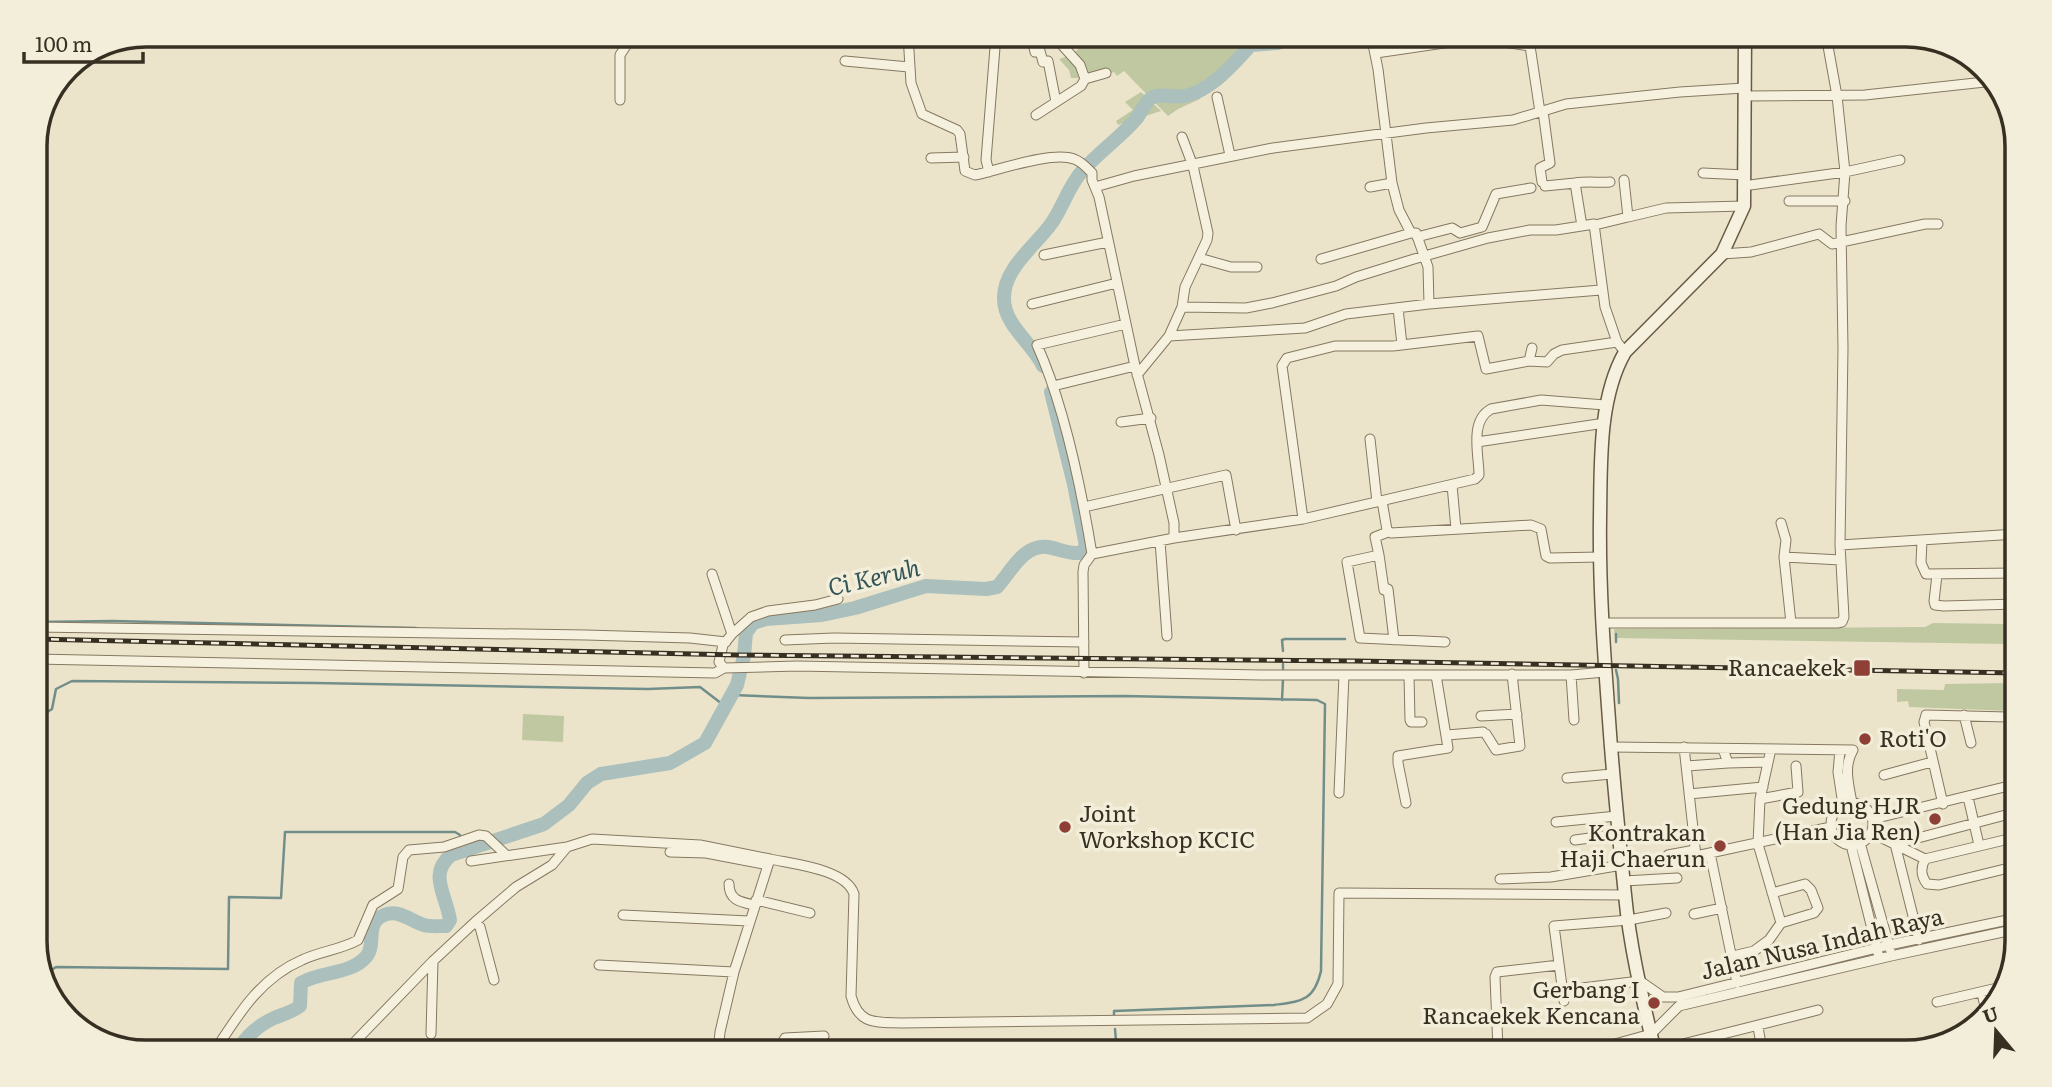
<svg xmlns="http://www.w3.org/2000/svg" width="2052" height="1087" viewBox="0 0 2052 1087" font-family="Literata,serif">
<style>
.green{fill:#bfc8a0}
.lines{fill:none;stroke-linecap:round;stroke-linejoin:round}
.stream{stroke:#728e8a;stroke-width:2.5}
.river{stroke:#abc0bc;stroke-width:14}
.minor-casing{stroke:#867861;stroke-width:11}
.secondary-casing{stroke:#685a44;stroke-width:15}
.minor{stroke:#f6f1de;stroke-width:9}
.secondary{stroke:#f6f1de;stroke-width:12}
.rail-casing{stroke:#382f23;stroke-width:5}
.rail{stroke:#f3eeda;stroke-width:2.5;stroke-dasharray:8;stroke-linecap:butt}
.poi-dot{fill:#8e4037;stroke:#f3eeda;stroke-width:2.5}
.labels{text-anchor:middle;stroke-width:7;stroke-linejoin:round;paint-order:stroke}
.poi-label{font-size:23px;fill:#382f23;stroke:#f3eeda;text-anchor:end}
.street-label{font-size:23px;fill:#382f23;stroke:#f3eeda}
.water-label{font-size:24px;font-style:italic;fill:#345556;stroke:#f3eeda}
.rim{fill:none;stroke:#382f23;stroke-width:3.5}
</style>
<rect width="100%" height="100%" fill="#ebe4cb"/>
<path class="green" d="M1081 35H1164L1166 43 1204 40 1206 35H1248L1253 51 1214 81 1200 99 1178 109 1168 116 1124 71 1117 76 1114 72 1086 82 1082 78H1071L1069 70 1059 59C1071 55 1085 50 1081 35Z
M1141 92 1161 111 1118 125 1116 121 1133 110 1125 102Z
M1933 623 2008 624 2009 644 1615 638 1614 629 1925 627Z
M2011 683 2012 711 1909 707 1908 701 1897 702V689L1944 690 1945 684Z
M523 714 564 716 563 742 522 740Z"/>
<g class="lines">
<path class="stream" d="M35 622 113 621 416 628
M1616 642V634
M1283 651 1282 640 1285 639H1345
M1283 669V664
M1616 670 1618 679 1619 703
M733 695 809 698 1124 696 1317 700 1325 704 1321 971C1314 1001 1302 1001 1274 1005L1114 1011V1015
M1282 700 1283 679
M35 720 52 709 56 689 72 681 315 683 648 689 700 687 726 707
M44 975 56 967 228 969 229 897 281 898 285 832H455L460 835
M1115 1029 1117 1052"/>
<path class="river" d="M1043 366C1033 344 1004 325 1004 299 1003 269 1035 246 1051 224 1063 207 1069 185 1083 170 1100 151 1121 137 1137 118 1142 111 1145 101 1153 97 1162 93 1175 98 1185 96 1212 90 1232 65 1251 45L1278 43 1295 35
M236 1052C247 1036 257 1026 274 1018 284 1014 292 1012 300 1006L301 983C320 971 350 975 366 957 377 945 364 923 384 915 400 909 410 921 424 925 431 927 439 926 446 926L450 920C446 894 428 874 451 855L544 824 569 805 587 783 601 774 670 763 705 743 737 685 744 656 746 633 753 623 766 619 822 615 855 608 926 586 986 589 997 587C1011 572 1023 544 1048 547 1059 549 1069 554 1081 553L1086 546 1074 484 1051 392"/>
<g class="minor-casing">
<path id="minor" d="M908 35 911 83 922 114 957 130 960 134 965 171 975 175C999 170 1052 151 1074 159 1081 161 1087 168 1092 173V180L1099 197 1135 366 1159 455 1174 523V538
M1031 35 1035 52 1040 51 1043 62 1048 61 1056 102
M1371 35 1378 69 1392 183 1399 210 1411 233H1416L1428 267 1429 304
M874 38 908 39
M972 40 1006 35
M1530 46 1533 35
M1376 53 1478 38 1530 46 1540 112
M845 61 909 67
M1085 79 1106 73
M1744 96 1865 95 1994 81
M1217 97 1230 155
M620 100V55L633 35
M1036 115 1081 86 1085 79 1080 65 1053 35
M931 158 964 157
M989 172 986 160 996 35
M1703 173 1745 175
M1624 180 1628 217 1666 208 1744 206
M1542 182 1540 168 1550 163 1543 111
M1545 186 1575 183
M1743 186 1845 172 1900 160
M1095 187 1134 176 1273 148 1426 128 1513 120 1566 104 1680 92 1744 88
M1370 187 1392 183
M1789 201H1845
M1595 225 1628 217
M1582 226 1575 183C1588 181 1598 183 1610 182
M1417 237 1452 228 1460 233 1482 227 1496 194 1531 188
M1722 254 1751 252 1819 234 1832 244 1925 224H1938
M1044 255 1108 242
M1199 258 1231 267H1257
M1321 259 1411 233
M1032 304 1117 283
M1182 307 1246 308 1272 303 1336 286 1356 277 1414 259 1488 238 1530 230H1556L1594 224 1605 307 1617 342 1625 352
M1398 308 1402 345
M1169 336 1305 328 1346 314 1429 304 1601 290
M1529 361 1532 348
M1137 375 1169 336 1182 307 1185 287 1207 240 1208 233 1193 166 1182 137
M1053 386 1135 366
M1121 422 1151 418
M2017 425 2015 431 2017 438
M1370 439 1377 502
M1477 442 1605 423
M1452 485 1456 529
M1382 501 1387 530 1391 533 1531 525 1541 529 1546 556 1550 558 1600 557
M1084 507 1226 475 1236 530
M1303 519 1282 366 1287 358 1335 346H1393L1478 336 1486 369 1529 361 1547 362 1554 354 1562 350 1617 342
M1781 523 1786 540 1784 557 1841 560
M1388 532 1375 537 1379 555 1347 562 1360 638 1445 642
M1922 540 1921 563 1926 574 2017 573
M1160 541 1167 636
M1840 545 2017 534
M1092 554C1081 487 1065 407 1037 345L1126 324
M1379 555 1384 590 1388 589 1394 640
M1784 557 1791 623
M712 574 732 634 723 645 719 662 724 668 797 666 1261 675H1571L1605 672
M1937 575 1934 601 1935 605 1944 606 2017 604
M1602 623H1837L1842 622 1844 617 1840 545 1843 348 1841 226 1845 172 1837 96 1826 35
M35 627 586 635 690 638 726 642
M732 634 751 617 768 611 815 605 838 599
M785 640 834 638 1084 642
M35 659 715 673 724 668
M1084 673 1083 572 1084 565 1092 554 1174 538 1303 519 1475 479 1479 475C1479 455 1469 421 1491 409L1541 400 1605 405
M1409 675 1410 720 1411 722H1422
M1571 675 1574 720
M1964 715 1971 743
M1481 716 1517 714
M1486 734 1496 750 1520 746 1512 674
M1447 735 1483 732
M1611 747 1853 750C1843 767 1849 785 1852 803
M1684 747 1696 856 1831 827
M1723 749 1728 763 1768 762
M1771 749 1760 799 1758 844 1781 923
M1840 750 1838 772 1843 805
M1687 766 1728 763
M1884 775 1932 762
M1567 778 1612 774
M1339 793 1344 675
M1689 794 1763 787
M1968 797 1979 845
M1760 799 1798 792 1796 766
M1406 803 1398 763V756L1448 748 1436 675
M1831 824a21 21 0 1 1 42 0a21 21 0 1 1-42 0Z
M1943 804 1924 722 1926 715 2008 717 2017 744
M1873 819 2017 784
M1556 822 1617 816
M1872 833 1925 859 2017 837
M1575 840 1619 834
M1860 843 1890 949
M1851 845 1878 953
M670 852 706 853 768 865
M1710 853 1737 983
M1668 855 1695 850
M1925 859C1920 869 1921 876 1927 884L1939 885 2017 866
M471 861 567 847 592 839 700 845 770 859
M1500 879 1551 877 1622 865
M1624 881 1677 878
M729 884C729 900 740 902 754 905
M756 900 810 913
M1694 914 1722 908
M623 915 749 921
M475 922 480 927 494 980
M1919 940 1895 844 2017 812
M1733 956 1754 951 1769 940 1781 923 1814 913 1818 908 1811 890 1805 884 1772 893
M599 965 734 972
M1582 988 1640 981 1663 997H1678L1889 945 2017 918
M1982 993 1986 1011
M1564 1001 1554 926 1629 920 1666 913
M1937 1002 2006 986
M1468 1019 1496 1016
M431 1034 433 961
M1604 1047 1651 1034 1679 1006 1891 956 2017 929 2014 919
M1498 1049 1495 977 1497 972 1559 965
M1655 1051 1818 1010
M214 1052C238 1015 260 978 302 960 321 951 340 950 358 940L373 905 398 889 403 857 409 850 444 847 479 835 486 836 506 855
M345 1052 433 961 475 922 516 887 552 865 567 847
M718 1052 720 1032 734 972 770 859C793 864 846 869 854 894L851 996C859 1025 875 1022 901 1023L1307 1018 1327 1004 1338 984 1339 893 1625 895
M729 1052 759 1051 780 1048 785 1038 824 1036
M1728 1052 1761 1044 1758 1027"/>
</g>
<g class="secondary-casing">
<path id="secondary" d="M1655 1052C1643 1001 1630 948 1625 895 1619 837 1613 779 1609 720 1604 653 1599 586 1600 518 1601 465 1598 399 1625 352L1722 254 1744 206 1745 35"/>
</g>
<use href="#minor" class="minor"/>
<use href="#secondary" class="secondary"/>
<g class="rail-casing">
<path id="rail" d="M35 639 737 655 1355 661 2017 673"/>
</g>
<use href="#rail" class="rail"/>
</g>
<g class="poi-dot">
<rect x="1853" y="659" width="18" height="18" rx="3.5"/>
<circle cx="1865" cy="739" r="7"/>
<circle cx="1935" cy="819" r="7"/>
<circle cx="1065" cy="827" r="7"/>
<circle cx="1720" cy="846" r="7"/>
<circle cx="1654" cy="1003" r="7"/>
</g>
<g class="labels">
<g class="poi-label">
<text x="1846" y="676">Rancaekek</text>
<text x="1879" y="747" text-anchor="start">Roti'O</text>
<text x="1921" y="814">Gedung HJR<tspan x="1921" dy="26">(Han Jia Ren)</tspan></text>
<text x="1079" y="822" text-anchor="start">Joint<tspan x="1079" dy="26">Workshop KCIC</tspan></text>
<text x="1706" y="841">Kontrakan<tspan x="1706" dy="26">Haji Chaerun</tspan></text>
<text x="1640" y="998">Gerbang I<tspan x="1640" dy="26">Rancaekek Kencana</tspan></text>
</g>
<g class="street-label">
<text transform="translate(1822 944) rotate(-13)" y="8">Jalan Nusa Indah Raya</text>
</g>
<g class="water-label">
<text transform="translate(874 578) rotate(-13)" y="8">Ci Keruh</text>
</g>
</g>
<path d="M0 0H2052V1087H0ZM146 47H1906A99 99 0 0 1 2005 146V941A99 99 0 0 1 1906 1040H146A99 99 0 0 1 47 941V146A99 99 0 0 1 146 47Z" fill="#f3eeda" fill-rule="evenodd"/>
<path class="rim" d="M146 47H1906A99 99 0 0 1 2005 146V941A99 99 0 0 1 1906 1040H146A99 99 0 0 1 47 941V146A99 99 0 0 1 146 47Z"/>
<g transform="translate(1996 1031) rotate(341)" stroke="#f3eeda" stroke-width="5" paint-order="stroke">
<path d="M0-5L12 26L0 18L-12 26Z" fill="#382f23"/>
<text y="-10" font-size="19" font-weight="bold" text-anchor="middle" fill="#382f23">U</text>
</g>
<path d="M24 52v10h119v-10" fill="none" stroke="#382f23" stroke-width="3.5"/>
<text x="35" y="52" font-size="21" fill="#382f23" stroke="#f3eeda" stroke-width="5" paint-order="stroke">100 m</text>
</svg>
